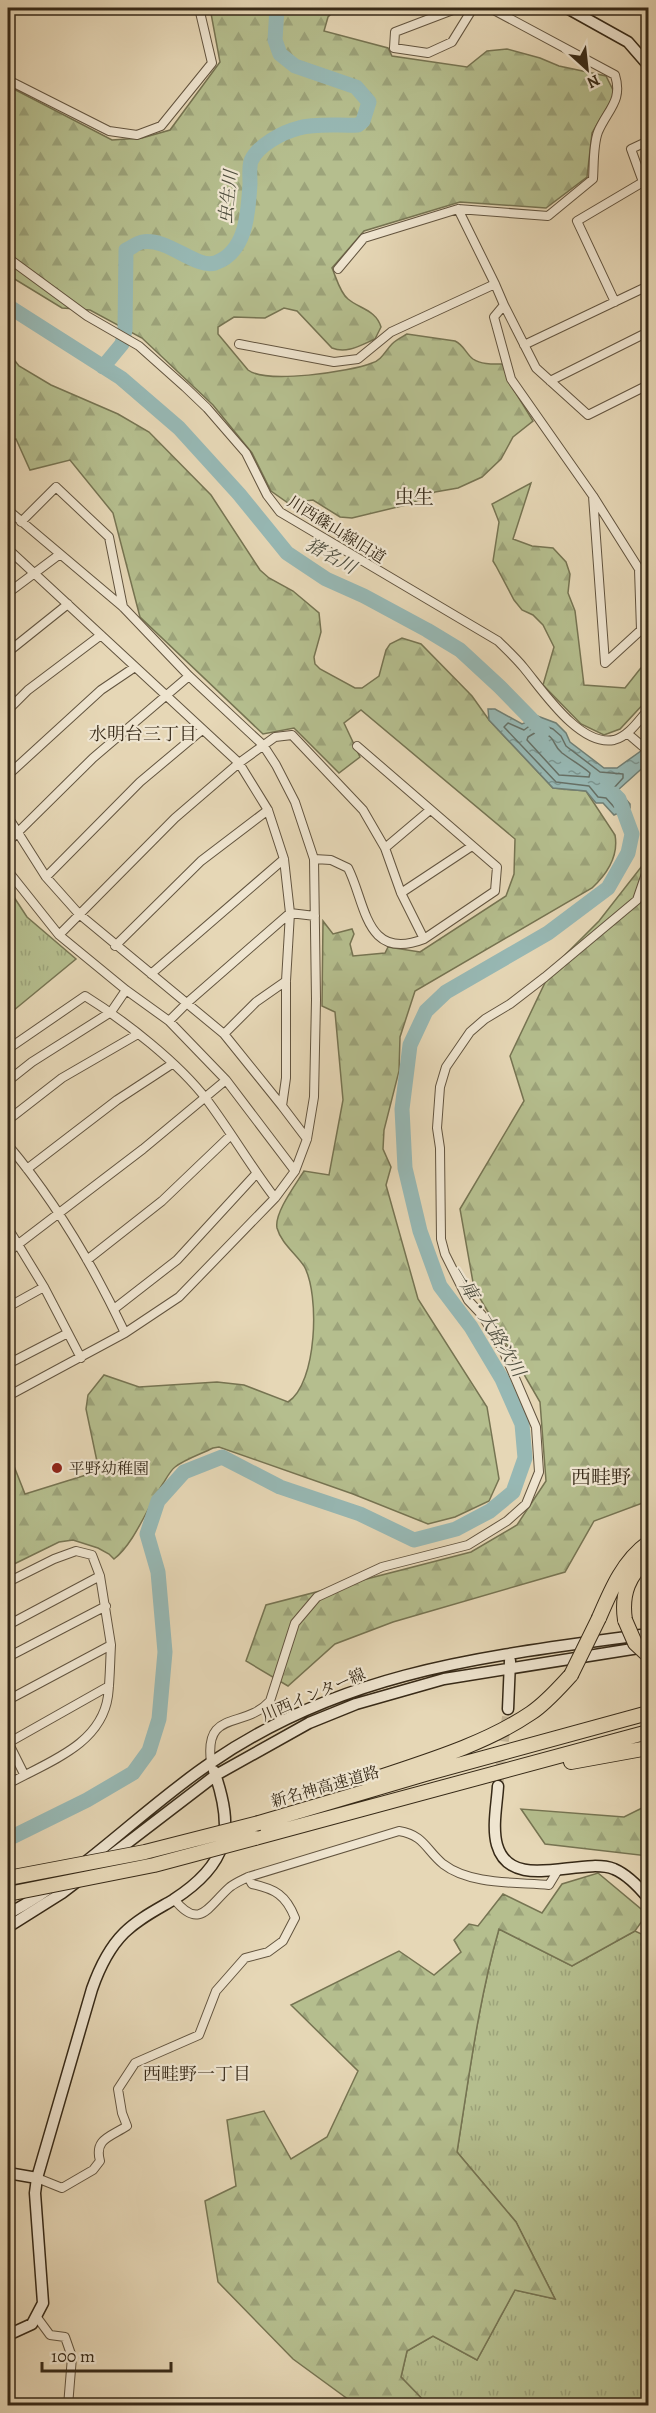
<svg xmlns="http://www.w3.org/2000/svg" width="656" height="2413" viewBox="0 0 656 2413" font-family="Alegreya,'Noto Serif JP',serif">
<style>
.grass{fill:url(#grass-tufts);stroke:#767452;stroke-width:1.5}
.forest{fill:url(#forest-firs);stroke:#767452;stroke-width:1.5}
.water{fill:url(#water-ripples);stroke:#707f75;stroke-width:1.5}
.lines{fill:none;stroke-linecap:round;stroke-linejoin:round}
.shore{stroke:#667066;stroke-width:1.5}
.river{stroke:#97b8b4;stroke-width:15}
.secondary-tunnel{stroke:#c3b496;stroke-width:10;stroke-dasharray:10 5;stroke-linecap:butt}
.street-casing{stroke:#62543f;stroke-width:10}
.secondary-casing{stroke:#362917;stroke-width:13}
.highway-casing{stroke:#362917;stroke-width:16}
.street{stroke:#efe5d0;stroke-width:8}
.secondary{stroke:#efe5d0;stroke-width:10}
.highway{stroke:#e6d7b6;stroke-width:14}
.highway-bridge-casing{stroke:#362917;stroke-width:16;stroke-linecap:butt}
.highway-bridge{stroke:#e6d7b6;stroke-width:14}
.poi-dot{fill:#8f2418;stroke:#efe5d0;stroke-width:2}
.labels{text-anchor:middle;stroke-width:4.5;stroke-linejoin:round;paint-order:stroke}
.street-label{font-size:16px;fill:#362917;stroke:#efe5d0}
.poi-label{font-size:16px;fill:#362917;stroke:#efe5d0;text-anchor:start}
.water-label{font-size:18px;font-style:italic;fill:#4e4d3e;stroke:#efe5d0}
.neighbourhood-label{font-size:18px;fill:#362917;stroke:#efe5d0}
.quarter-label{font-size:20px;fill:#362917;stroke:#efe5d0}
</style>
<defs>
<pattern id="grass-tufts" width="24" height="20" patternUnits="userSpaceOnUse" patternTransform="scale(1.5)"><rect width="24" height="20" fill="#b5be8e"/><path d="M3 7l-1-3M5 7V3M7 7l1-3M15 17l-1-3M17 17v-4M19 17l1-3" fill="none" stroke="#9ca37a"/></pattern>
<pattern id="forest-firs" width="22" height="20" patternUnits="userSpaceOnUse" patternTransform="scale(1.5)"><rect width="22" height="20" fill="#b5be8e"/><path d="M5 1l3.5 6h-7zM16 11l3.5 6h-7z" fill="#9ca37a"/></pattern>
<pattern id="water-ripples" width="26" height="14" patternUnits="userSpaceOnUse" patternTransform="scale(1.5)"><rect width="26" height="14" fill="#97b8b4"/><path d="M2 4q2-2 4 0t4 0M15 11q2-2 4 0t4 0" fill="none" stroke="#7c9691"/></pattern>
</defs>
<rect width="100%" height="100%" fill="#e6d7b6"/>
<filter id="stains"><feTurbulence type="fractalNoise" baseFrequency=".00333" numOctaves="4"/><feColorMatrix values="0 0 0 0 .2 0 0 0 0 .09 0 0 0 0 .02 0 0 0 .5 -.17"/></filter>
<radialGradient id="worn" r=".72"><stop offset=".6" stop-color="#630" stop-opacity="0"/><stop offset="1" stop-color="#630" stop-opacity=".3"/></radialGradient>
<path class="grass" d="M8 888 27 917 76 959 8 1015Z
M499 1929 572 1966 635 1931 648 1937V2405H428L401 2377 407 2351 433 2336 477 2360 515 2290 555 2299 516 2222 457 2152C469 2077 478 2002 499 1929Z"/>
<path class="forest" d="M210 8H337L328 17 324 31 388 48 392 56 467 67 487 51 507 49 540 58 559 66 606 76 615 94 592 133 587 177 546 208 460 202 364 231 332 268C336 277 340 293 348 299 360 309 376 310 381 327L375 339C361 345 347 354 332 348L297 311 284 308 265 318 234 317 218 327V334L248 370C266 384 350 372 372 363 382 360 385 351 392 344 396 340 402 337 407 334L455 341C464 345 466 354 473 359 482 365 494 364 503 364L509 382 533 421 513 437 501 459 482 477 458 488 435 492 410 504 352 518 340 517 313 500 288 503 271 491 252 453 213 405 142 338 90 310 62 308 8 275V86L112 140 142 138 170 130 220 62Z
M8 352 19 366 51 385 118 414 149 432 211 495 260 570 269 578 293 591 319 613 321 632 314 657 315 664 320 669 355 688H362L379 676 386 650 390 644 402 638 421 644 472 696 489 720 553 788 586 791 615 835C619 857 607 874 592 888L415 991 400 1037 399 1071 384 1130 383 1149 391 1167 386 1185 418 1299 487 1407 499 1479 489 1501 455 1517 428 1524 353 1494 219 1447 213 1448C201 1454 185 1459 175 1467 171 1470 167 1477 164 1482 148 1505 135 1543 114 1559L109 1554 98 1548 73 1540 59 1542 8 1567V1451L25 1494 99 1471 86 1409 88 1395 104 1375 139 1387 217 1382 244 1385 288 1402C317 1384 320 1294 304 1266 296 1254 281 1243 277 1228 274 1213 296 1184 304 1171L329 1175 343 1100 335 1012 322 1006 323 921 333 934 352 929 354 934 350 944 353 956 385 953 388 947 420 952 506 896 514 874 515 839 361 710 344 723 360 757 339 773 294 728 263 734 140 617 113 513 70 460 30 470 16 439 8 440Z
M531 483 513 539 532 546 553 548 566 562 570 574 568 593 575 611 584 685 625 688 640 669 648 661V699L620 729 604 735 581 724 543 685 554 647 543 625 533 615 522 610 514 600 496 566 493 561 499 522 492 504Z
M648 841V1501L594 1521 565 1572 393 1622 335 1644 288 1686 246 1661 266 1605 471 1552 517 1525 546 1481 540 1402 474 1288 460 1209 524 1101 510 1056 552 968 599 921 642 866Z
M648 1805V1856L545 1844 521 1809 624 1817Z
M598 1873 647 1914 635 1931 572 1966 499 1929C478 2002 469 2078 457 2152L516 2222 555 2299 515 2290 477 2360 433 2336 407 2351 401 2377 428 2405H356L293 2359 218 2282 205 2201 236 2186 227 2120 264 2111 291 2159 327 2137 358 2071 291 2005 399 1951 434 1975 461 1952 454 1940 469 1924 478 1926 503 1894 542 1913 562 1884Z"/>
<path class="water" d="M488 709H495L522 724 527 722 532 714 556 723 566 733 570 742 604 768H617L641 751 648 757V763L618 790 630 804V808L614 815 603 803H596L586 791 553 788 489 720Z"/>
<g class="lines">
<path class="shore" d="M535 722 553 729 561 736 566 746 600 772 623 774V778L613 789 620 802V806L614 807 606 798 598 797 589 786 556 782 504 727 508 723 524 730Z
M538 731C559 738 550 743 562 753 571 760 581 765 590 773L589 777 559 775 527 740 528 737Z"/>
<path class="river" d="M8 306 121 378 179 428 239 494 287 553 326 579 364 596 427 630 460 650 500 687 543 731
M103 367 122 344 125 330 126 250C131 248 137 243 142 242 167 237 196 269 215 263 247 252 248 212 250 184 250 178 249 167 251 161 258 145 283 132 299 128 316 123 340 126 358 125L363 121 369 102 356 87 295 66 280 54 275 40 277 8
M8 1839 87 1800 133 1773 149 1751 159 1719 165 1652 158 1572 147 1534 158 1501 184 1472 222 1457 280 1487 360 1514 414 1540 456 1529 490 1511 513 1492 525 1458 522 1424 502 1379 471 1327 440 1286 420 1231 405 1168 402 1109 410 1045 426 1011 446 992 548 933 608 888 628 853 632 834 619 799 614 794"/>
<path class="secondary-tunnel" d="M498 1786 508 1709"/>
<g class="street-casing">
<path id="street" d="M458 8 395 32 394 48 428 53 452 42 473 8
M8 80 109 131 137 135 161 126 212 63 199 8
M8 258 87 316 139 346 185 387 207 408 246 453 267 495 280 512 498 641C507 650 516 658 524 668 543 691 580 747 614 740 629 736 639 720 648 710
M338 269 364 238 458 209 548 216 593 179C594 165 593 145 598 132 608 109 623 101 615 75L490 8
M495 284 504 305 494 317 511 379 593 496 605 663 641 630 639 569 593 496
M615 302 577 221 643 182 631 149 648 141
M504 305 536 368 588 415 648 385
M239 344 334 362 358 359 391 332 495 284 458 209
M524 345 648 286
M550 381 648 332
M8 510 123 607 189 676 263 745 276 765 295 802 314 859 316 1000 314 1097 307 1139 295 1171 275 1198 179 1297 125 1333 8 1396
M21 522 56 487 109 537 123 607
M8 549 239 763 268 810 284 859 290 913 286 981V1078L282 1106 307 1139
M8 593 60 554
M8 652 68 604
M8 710 28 690 101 635
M627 733 648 751
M8 775 101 690 135 667
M8 817 46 877 79 914 224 1034 282 1106
M8 842 93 758 189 676
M385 848 430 810
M314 859 331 860 348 868C366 903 365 962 424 939L495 891 497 867 357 746
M8 871 59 935 126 990 169 1021 226 1080 295 1171
M46 877 140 782 202 730
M401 893 472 846
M59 935 175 818 239 763 275 737 292 735 363 810 385 848 401 893 424 939
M115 946 201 861 268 810
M151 974 284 859
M169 1021 188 1002 290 913 315 916
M224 1034 256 1002 286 981
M8 1049 85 996C125 1021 179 1063 207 1100 231 1132 251 1167 275 1198
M8 1081 32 1062 111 1012 126 990
M8 1120 62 1078 138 1034
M8 1145C55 1201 94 1267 125 1333
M27 1169 117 1100 172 1064
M8 1228 44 1287 81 1358
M8 1252 143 1149 226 1080
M87 1260 162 1201 231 1135
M8 1307 44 1287
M114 1309 177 1260 256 1174
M8 1364 68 1333
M8 1582 54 1559 76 1551 92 1555 100 1576
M8 1625 100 1576 111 1645
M8 1657 106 1606
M8 1700 111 1645C110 1662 110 1680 108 1696 101 1746 45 1763 8 1784
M8 1742 24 1774
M8 1743 109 1686
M211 1762C204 1708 244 1730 270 1701L295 1623 317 1597 382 1567 468 1545 507 1521 526 1504 539 1472 536 1427 503 1350 482 1315 468 1300 445 1254 441 1239 440 1148 437 1128 440 1087 446 1067 470 1032 485 1019 510 1004 545 977 637 900 648 868
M174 1899C200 1932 209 1905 230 1887 235 1883 242 1880 248 1877L399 1831C424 1835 426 1850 443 1864 470 1885 516 1882 549 1885L558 1870
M37 2178 62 2188 93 2170 100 2161C94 2139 110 2137 127 2126L122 2113 118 2089 135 2063 199 2035 216 1991 245 1958 268 1952 283 1941 295 1918C286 1895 275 1889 252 1884L248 1877
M36 2316 50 2335 65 2337 72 2357 68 2406"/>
</g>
<g class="secondary-casing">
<path id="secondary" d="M567 8 628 42 648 65
M508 1709 510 1661
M498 1786C497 1804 492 1827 497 1845 511 1894 581 1856 614 1869 628 1875 639 1887 648 1898
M8 1914C83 1874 142 1809 212 1762 348 1669 490 1656 648 1634
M8 1927 62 1893 216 1775 309 1723 356 1704 444 1679 645 1647
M8 2173 37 2178
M8 2335 32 2324 43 2303 35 2193 37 2178 92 1989C99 1969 108 1949 124 1933 138 1919 156 1910 173 1900 229 1864 235 1831 214 1771"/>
</g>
<g class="highway-casing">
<path id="highway" d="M599 1618C611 1590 623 1561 648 1543
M625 1620C621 1593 629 1576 648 1557
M571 1762 648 1748
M368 1781C421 1763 484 1745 531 1713 546 1703 558 1689 571 1675
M259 1823 425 1774 648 1713
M255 1838 648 1732"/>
</g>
<use href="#street" class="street"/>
<use href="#secondary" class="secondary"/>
<use href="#highway" class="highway"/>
<g class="highway-bridge-casing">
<path id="highway-bridge" d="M625 1620 635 1643 648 1655
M571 1675 599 1618
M8 1878 145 1852 259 1823
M8 1894 154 1865 255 1838"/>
</g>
<use href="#highway-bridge" class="highway-bridge"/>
</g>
<circle class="poi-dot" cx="57" cy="1468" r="6"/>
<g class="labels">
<g class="street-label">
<text transform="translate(337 529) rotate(32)" y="6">川西篠山線旧道</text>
<text transform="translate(313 1694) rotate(-23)" y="6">川西インター線</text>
<text transform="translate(325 1786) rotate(-16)" y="6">新名神高速道路</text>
</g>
<g class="poi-label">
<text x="69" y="1474">平野幼稚園</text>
</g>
<g class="water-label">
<text transform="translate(228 197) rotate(-84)" y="6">虫生川</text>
<text transform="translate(331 556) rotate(29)" y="6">猪名川</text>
<text transform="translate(488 1321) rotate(59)" y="6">一庫・大路次川</text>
</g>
<g class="neighbourhood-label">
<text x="143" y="740">水明台三丁目</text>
<text x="197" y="2080">西畦野一丁目</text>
</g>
<g class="quarter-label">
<text x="414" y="504">虫生</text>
<text x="601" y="1484">西畦野</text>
</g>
</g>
<rect width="656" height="2413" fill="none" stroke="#e6d7b6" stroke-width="30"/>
<rect x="9" y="9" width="638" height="2395" fill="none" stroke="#362917" stroke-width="3"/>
<rect x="15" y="15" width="626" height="2383" fill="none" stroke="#362917" stroke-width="1.5"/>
<g transform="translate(587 69) rotate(153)" stroke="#efe5d0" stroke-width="4.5" paint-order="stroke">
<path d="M0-4.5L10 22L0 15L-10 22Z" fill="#362917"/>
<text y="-9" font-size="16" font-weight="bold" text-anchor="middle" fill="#362917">N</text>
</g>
<path d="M42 2362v9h129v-9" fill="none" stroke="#362917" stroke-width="3"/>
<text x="51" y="2362" font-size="18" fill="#362917" stroke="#efe5d0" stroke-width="4.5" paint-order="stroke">100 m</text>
<rect width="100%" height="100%" filter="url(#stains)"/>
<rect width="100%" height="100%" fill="url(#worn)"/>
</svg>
